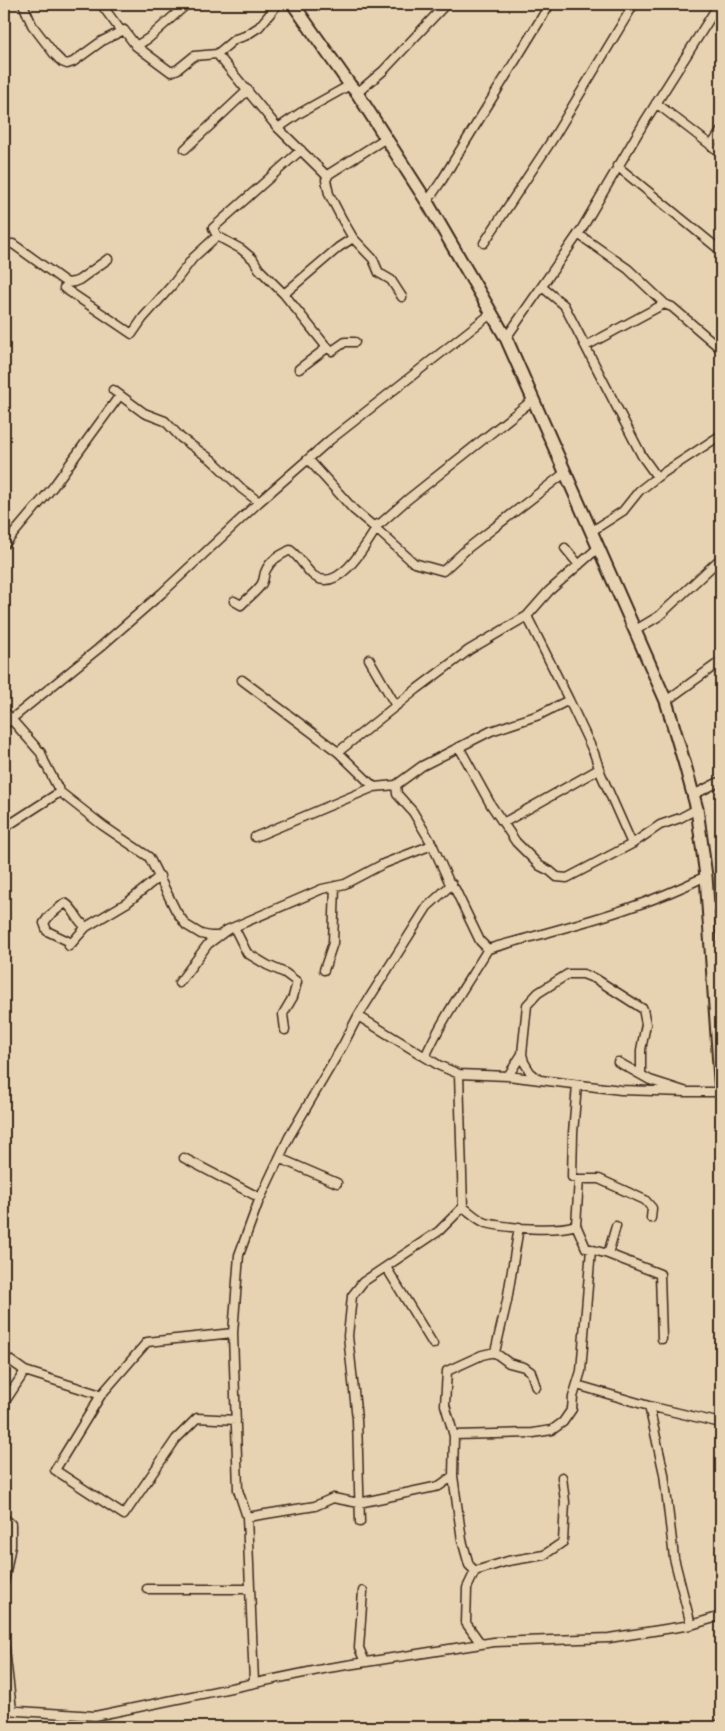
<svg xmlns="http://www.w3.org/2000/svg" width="725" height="1731" viewBox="0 0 725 1731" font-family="'Indie Flower',sans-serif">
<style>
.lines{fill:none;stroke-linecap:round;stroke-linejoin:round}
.street-casing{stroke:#3b2a1e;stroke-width:11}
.secondary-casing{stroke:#3b2a1e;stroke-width:15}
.street{stroke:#e7d2b1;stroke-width:8}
.secondary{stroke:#e7d2b1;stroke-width:11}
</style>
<rect width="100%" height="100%" fill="#e7d2b1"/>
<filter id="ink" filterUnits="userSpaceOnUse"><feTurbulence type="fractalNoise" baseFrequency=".02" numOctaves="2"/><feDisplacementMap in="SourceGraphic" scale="10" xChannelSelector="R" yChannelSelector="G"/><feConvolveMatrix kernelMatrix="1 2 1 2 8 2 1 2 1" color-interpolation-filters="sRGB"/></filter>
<g filter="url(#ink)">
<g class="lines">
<g class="street-casing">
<path id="street" d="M23 4 32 25 55 55 62 62 67 64 73 62 102 41 124 30 136 46 149 38 187 4
M101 4 121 31
M136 46 171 72 178 69 194 56 217 54 235 39 245 36 259 27 278 4
M217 54 278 128 300 113 350 85
M357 93 383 71 446 4
M656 103 721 153
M278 128 327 176
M386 138 329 174 326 180 329 194 342 219 353 238 373 259 379 273 391 280 402 297
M711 146 721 131
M185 149 248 90
M301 150 213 228 217 236 241 249 253 259 259 269 284 294 325 345 332 351 345 342H355
M617 166 721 251
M427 202 442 180 550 4
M578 234 628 269 665 304
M484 243 554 137 634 4
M4 244H13L67 283 74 282 79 280 108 259
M542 287 564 305 642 456 657 477
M64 288 132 334 143 318 174 283 193 258 217 236
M284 294 339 247 353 238
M506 338 581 230 645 121 719 4
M586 346 664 304 672 307 721 349
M299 369 328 347
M113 390 144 413 165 421 181 438 212 460 242 489 259 502
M308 459 354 510 373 526 381 523 407 500 534 399
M373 526 414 563 443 571 468 548 566 472
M592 531 623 511 639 491 657 477 721 435
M4 545 53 487 120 395
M565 548 579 565
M234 601 241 605C248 598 256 592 261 585 265 580 263 575 266 570 271 559 281 555 290 550 300 557 305 569 314 576 338 594 366 545 376 529
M527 616 549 591 599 547
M634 631 659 616 721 558
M369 659 396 706
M242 680 338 752
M666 701 721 661
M4 711 41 753 44 761 60 792 102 825 149 857 176 911 186 925 201 934 210 936H219
M4 725 98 649 162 593 259 502 330 440 492 313
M459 747 491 805 516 842 540 866 550 871 557 877 567 878 632 844
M396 785 374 787 338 752 417 689 469 650 527 616 569 700
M693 795 721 781
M503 823 599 769
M4 828 60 792
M255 837 374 787
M708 909 721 905
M234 927 247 953 267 965 285 973 297 982 293 997 283 1014 285 1030
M72 943 47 931 44 923 49 916 65 903C76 910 75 919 86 927
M69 946 86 927 128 902 160 876
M488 949 480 941 455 889 450 884 432 844 413 812 397 794 396 785 422 766 491 731 539 715 569 700 594 753 601 774 632 844 660 825 680 818 697 809
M324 970 333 943 335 886
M179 983 208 944 227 930 322 889 345 884 383 864 432 845
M358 1016 440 1066 459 1074 508 1076 621 1090 687 1092
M425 1057C442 1019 466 985 488 949 562 928 637 911 706 876
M618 1062 650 1080 687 1092H721
M508 1076 522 1054
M538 1079 530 1072 524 1062 522 1054 527 1005 538 993 568 974H583L596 979 643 1009 646 1024 641 1050V1074
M184 1158 260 1198
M279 1158 337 1183
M579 1179H599L645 1200 652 1208 651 1218
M463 1207C470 1212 478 1220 486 1223 507 1228 556 1232 576 1225L586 1248 608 1254 660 1274 662 1339
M576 1225 579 1179 572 1177 573 1133 577 1085
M608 1254 616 1226
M386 1267 433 1344
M233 1333 147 1342 101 1395 55 1470 124 1515 176 1439 197 1418 236 1420
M494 1352 509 1363 524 1367 531 1372 536 1387
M4 1356 25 1371 101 1395
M577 1385 649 1406 721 1423
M4 1403 25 1371
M649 1406 664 1474 674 1558 691 1625
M454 1436 445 1405 447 1371 482 1355 495 1352 507 1301 519 1227
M247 1517 315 1506 333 1498 359 1503 439 1486 453 1476
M4 1518 11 1524V1545L4 1583
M360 1522 357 1419 348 1336 352 1296 363 1282 439 1231 463 1207 459 1074
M475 1571 469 1565 462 1540 453 1476 454 1435 533 1433 552 1430 563 1422 572 1409 573 1397 581 1371 591 1249
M147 1589H250
M363 1591 359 1648 365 1662
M4 1641 12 1710
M481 1644 466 1623 467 1588 475 1571 508 1561 544 1555 563 1542 565 1502 562 1477
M254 1682 247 1517 238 1490 233 1333 239 1255 258 1203 289 1137 343 1045 358 1016 427 907 452 884
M4 1710 95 1716 328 1668 494 1642 609 1638 691 1625 721 1616
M716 1727 721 1723"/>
</g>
<g class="secondary-casing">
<path id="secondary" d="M293 4 350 85 357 93 427 202 506 338 666 701 685 765 697 809 706 876 721 1094"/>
</g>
<use href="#street" class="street"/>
<use href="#secondary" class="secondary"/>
</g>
</g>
<rect width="725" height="1731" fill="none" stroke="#e7d2b1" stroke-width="20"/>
<rect x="10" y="10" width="705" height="1711" fill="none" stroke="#3b2a1e" stroke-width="2" filter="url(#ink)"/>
</svg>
